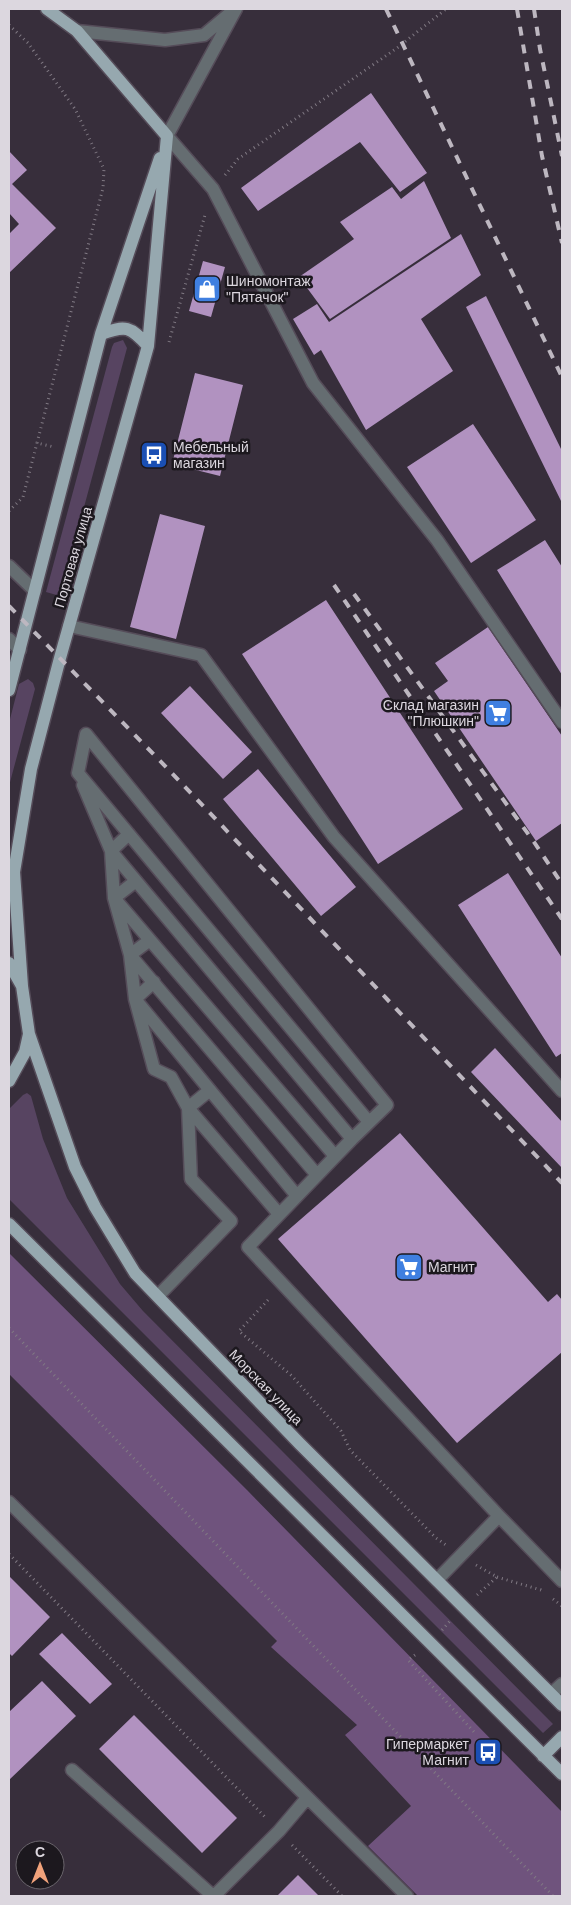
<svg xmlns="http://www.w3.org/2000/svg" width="571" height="1905" viewBox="0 0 571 1905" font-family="Helvetica,sans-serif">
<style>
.green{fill:#574461}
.forest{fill:#6f537d}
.building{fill:#b192c0}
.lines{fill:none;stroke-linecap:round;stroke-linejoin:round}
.minor-casing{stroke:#554c59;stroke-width:15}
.major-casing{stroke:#554c59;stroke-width:15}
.path{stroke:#817a84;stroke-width:3;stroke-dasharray:1 4;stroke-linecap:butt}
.minor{stroke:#656d71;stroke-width:12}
.major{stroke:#96a8af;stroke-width:12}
.rail{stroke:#bdb7c0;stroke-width:4;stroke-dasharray:9 9;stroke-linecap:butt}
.labels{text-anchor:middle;stroke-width:5;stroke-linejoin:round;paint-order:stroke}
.poi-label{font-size:14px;fill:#dcd7df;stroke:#1c181e;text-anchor:start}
.street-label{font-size:14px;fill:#dcd7df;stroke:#1c181e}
</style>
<rect width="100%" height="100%" fill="#372e3b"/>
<path class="green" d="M123 340 127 348 60 596 46 592 112 347 114 343Z
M28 679 33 683 35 689 9 786V723L19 684Z
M27 1093 31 1096 43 1139 67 1198 120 1284 143 1311 553 1724 543 1733 9 1199V1109L23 1095Z"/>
<path class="forest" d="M9 1253 247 1490 562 1812V1896H418L368 1846 411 1806 345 1735 357 1725 271 1647 277 1641 9 1374Z"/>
<path class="building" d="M371 93 427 173 400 192 360 142 258 211 241 188Z
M9 151 27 170 12 184 56 228 9 273V234L19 224 9 213Z
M424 181 451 238 330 319 299 277 354 239 340 222 392 187 401 199Z
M461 234 481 275 421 319 453 371 366 430 321 350 314 355 293 319 317 304 329 322Z
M203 261 225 267 211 317 189 311Z
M486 296 562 451V503L466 307Z
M195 373 243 385 220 476 172 464Z
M473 424 536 520 471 563 407 467Z
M160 514 205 526 176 639 130 627Z
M545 540 562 567V675L497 570Z
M326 600 463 809 378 864 242 654Z
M488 627 562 736V823L536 841 434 691 448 681 435 663Z
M190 686 252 752 223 779 161 713Z
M258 769 356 887 321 916 223 799Z
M508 873 562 958V1053L556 1057 458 905Z
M495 1048 562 1122V1168L471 1072Z
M400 1133 548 1302 557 1294 562 1300V1352L457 1443 278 1239Z
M9 1576 50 1617 12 1656 9 1653Z
M62 1633 112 1684 90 1704 39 1654Z
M42 1681 76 1716 9 1780V1712Z
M134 1715 237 1818 202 1853 99 1749Z
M298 1875 319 1896H277Z"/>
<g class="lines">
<g class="minor-casing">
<path id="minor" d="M236 9 167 136 213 189 313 383 437 540 562 722
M77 31 165 40 204 35 229 14
M9 566 35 591
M69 626 201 655 334 837 562 1091
M9 639 20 650
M83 785 111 851 114 898 130 955 135 999 154 1069 171 1077 188 1108 191 1179 231 1221 158 1296
M129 834 111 851 352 1139
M136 881 114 898 335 1156
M150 940 130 955 317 1175
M154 982 135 999 297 1196
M210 1090 188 1108 279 1214
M369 1122 78 773 86 734 387 1105 352 1139 248 1247 499 1516 562 1581
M9 1502 407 1896
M437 1580 499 1516
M551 1694 562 1684
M72 1770 213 1896
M214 1896 279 1831 307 1798"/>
</g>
<g class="major-casing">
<path id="major" d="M47 9 77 31 167 136
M101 334C126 325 130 326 148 346
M9 690 101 334 160 158
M9 963 22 986 29 1034 25 1052 9 1081
M22 986 14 872 31 769 60 658 148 346 167 136
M29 1034 75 1167 95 1207 135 1273 300 1444 562 1705
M9 1224 562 1774
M543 1756 562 1737"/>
</g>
<path class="path" d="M9 25 28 43 75 109 104 169 103 188 37 443 54 447
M225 175 238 159 397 48 446 9
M169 342 205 215
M9 511 23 497 37 443
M268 1300 239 1331 292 1376 341 1431 350 1450 436 1538 446 1545
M9 1328 553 1896
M9 1554 267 1819
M476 1565 497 1577 477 1595
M497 1577 541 1590 544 1592
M553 1599 562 1606
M442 1630 451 1620
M415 1655 408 1660 475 1733
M292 1845 342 1896"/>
<use href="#minor" class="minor"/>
<use href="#major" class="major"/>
<path class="rail" d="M386 9 562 377
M517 9 542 156 562 243
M534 9 540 49 562 156
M334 585 562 919
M354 594 534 842 562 884
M9 606 167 768 562 1183"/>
</g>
<defs>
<g id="shop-square" transform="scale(1.4375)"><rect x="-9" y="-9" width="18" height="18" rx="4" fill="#3f7fe0" stroke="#1c181e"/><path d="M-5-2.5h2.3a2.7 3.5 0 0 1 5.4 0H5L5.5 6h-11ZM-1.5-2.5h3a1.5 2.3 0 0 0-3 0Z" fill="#fff"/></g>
<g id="bus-square" transform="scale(1.4375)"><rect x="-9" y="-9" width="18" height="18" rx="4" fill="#1a4fb4" stroke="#1c181e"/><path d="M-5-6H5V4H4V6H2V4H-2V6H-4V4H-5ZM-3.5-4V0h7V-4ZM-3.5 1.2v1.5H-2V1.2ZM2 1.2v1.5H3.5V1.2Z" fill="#fff"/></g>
<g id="supermarket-square" transform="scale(1.4375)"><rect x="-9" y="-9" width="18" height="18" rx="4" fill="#3f7fe0" stroke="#1c181e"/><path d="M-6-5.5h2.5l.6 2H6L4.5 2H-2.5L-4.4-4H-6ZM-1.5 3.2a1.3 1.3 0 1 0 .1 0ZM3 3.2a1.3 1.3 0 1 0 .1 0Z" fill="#fff"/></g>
</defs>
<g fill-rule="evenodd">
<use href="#shop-square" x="207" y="289"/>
<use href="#bus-square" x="154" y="455"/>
<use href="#supermarket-square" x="498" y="713"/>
<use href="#supermarket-square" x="409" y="1267"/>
<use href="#bus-square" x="488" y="1752"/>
</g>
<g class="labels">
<g class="poi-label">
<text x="226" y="286">Шиномонтаж<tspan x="226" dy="16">"Пятачок"</tspan></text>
<text x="173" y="452">Мебельный<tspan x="173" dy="16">магазин</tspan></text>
<text x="479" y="710" text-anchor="end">Склад магазин<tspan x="479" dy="16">"Плюшкин"</tspan></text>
<text x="428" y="1272">Магнит</text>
<text x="469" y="1749" text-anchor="end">Гипермаркет<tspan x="469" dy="16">Магнит</tspan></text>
</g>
<g class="street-label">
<text transform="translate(73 557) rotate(-74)" y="5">Портовая улица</text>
<text transform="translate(266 1387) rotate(46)" y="5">Морская улица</text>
</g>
</g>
<rect width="571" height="1905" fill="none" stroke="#dcd7df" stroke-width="20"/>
<g transform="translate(40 1865)"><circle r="24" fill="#1c181e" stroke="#69646b"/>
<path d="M0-4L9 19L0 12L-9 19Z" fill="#f1a27b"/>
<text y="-8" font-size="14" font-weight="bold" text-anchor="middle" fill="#dcd7df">С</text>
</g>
</svg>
